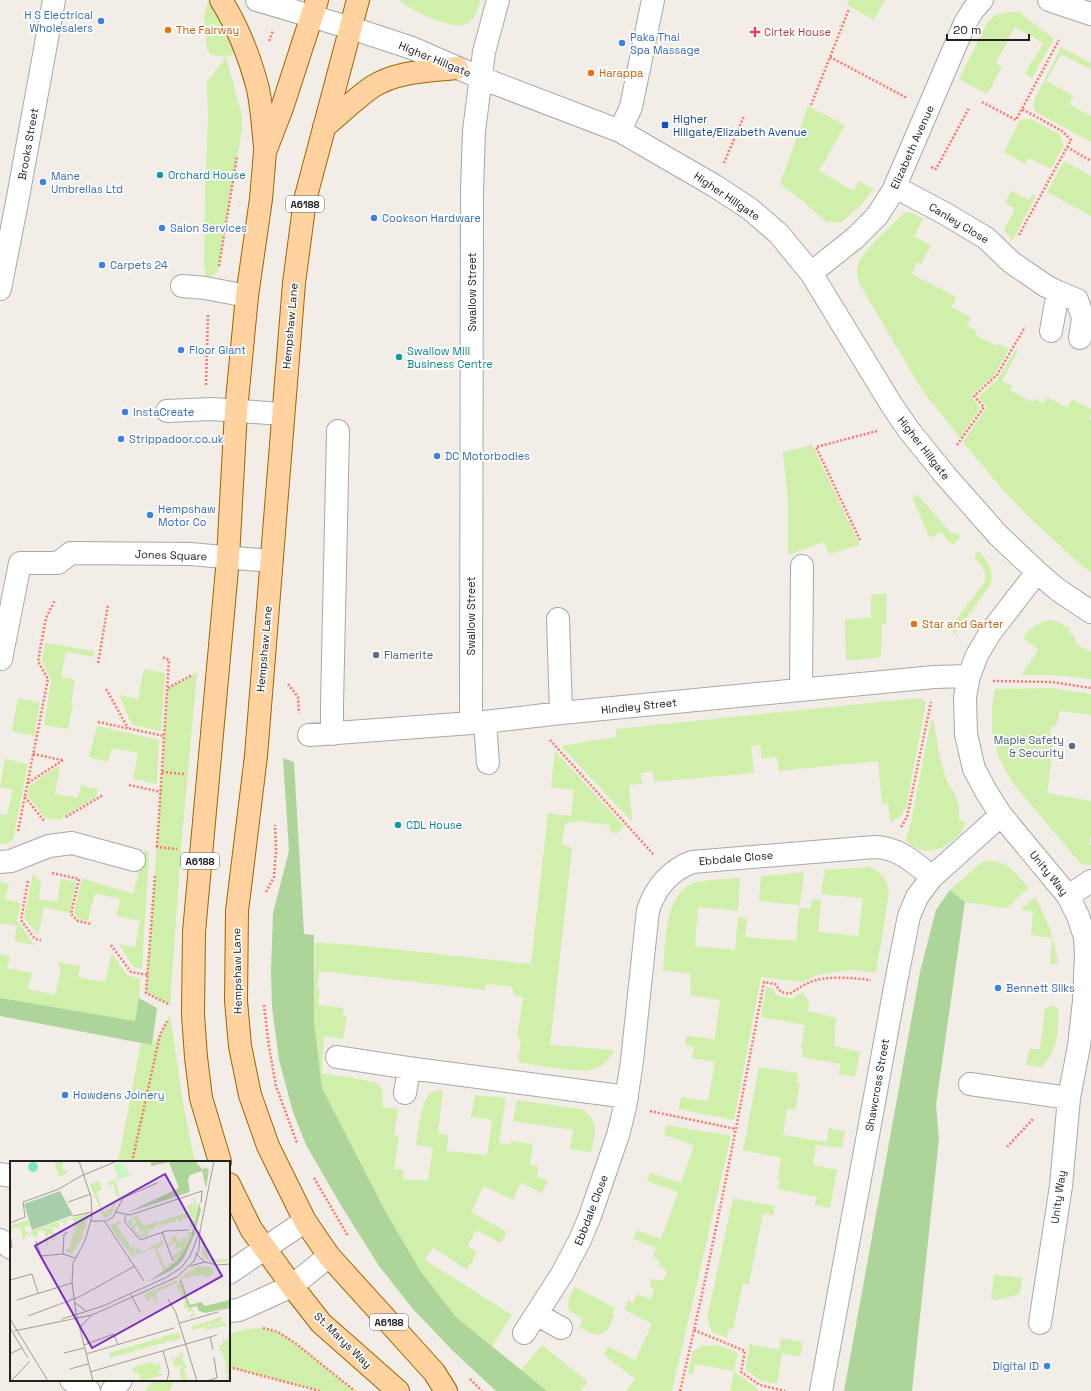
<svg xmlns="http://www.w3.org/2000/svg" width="1091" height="1391" viewBox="0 0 1091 1391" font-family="'Space Grotesk',sans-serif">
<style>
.grass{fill:#cfefaa}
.forest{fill:#add499}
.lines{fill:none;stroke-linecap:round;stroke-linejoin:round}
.minor-casing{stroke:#a8a8a8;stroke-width:24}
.major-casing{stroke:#9e6400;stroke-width:24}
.path{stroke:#ff756b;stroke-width:2.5;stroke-dasharray:2 2;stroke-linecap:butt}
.minor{stroke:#fff;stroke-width:22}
.major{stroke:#ffd29f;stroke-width:22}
.shop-dot{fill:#3f7fe0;stroke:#fff;stroke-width:1.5}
.food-dot{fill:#e8710a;stroke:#fff;stroke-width:1.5}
.health-dot{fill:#e0444e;stroke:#fff;stroke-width:1.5}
.transit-dot{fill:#1a4fb4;stroke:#fff;stroke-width:1.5}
.culture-dot{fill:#0f9aa8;stroke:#fff;stroke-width:1.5}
.service-dot{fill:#5c6f8a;stroke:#fff;stroke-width:1.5}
.labels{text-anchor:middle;stroke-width:3.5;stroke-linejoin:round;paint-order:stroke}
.shield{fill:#fff;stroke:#646464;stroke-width:1}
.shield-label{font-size:10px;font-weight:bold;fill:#212121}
.shop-label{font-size:11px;fill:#366cbe;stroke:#fff;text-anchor:start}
.food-label{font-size:11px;fill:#c56008;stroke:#fff;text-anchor:start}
.health-label{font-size:11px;fill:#be3a42;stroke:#fff;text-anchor:start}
.street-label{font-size:11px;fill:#212121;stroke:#fff}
.transit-label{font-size:11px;fill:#164399;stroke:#fff;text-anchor:start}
.culture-label{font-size:11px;fill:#0d838f;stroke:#fff;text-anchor:start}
.service-label{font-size:11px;fill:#4e5e75;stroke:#fff;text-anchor:start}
.inset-road{fill:none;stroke:#9e9c98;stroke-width:1}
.view{fill:#7b2cbf;fill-opacity:0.15;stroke:#7b2cbf;stroke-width:2}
.inset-edge{fill:none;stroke:#212121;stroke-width:2}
</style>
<rect width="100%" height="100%" fill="#f2eee7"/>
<path class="grass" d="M209 0H221L246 50 226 57 242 116V130L218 272 206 279 204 263 205 200 208 115 207 82 226 57 211 55 207 49 204 16Z
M400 0H480C478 9 475 20 466 24 453 31 409 10 400 0Z
M849 0H885L874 20 847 5Z
M1008 12H1019L1054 39 1032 78 1025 74 1043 43 1015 27 996 63 1002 67 987 94 959 79 987 23 995 15Z
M1061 47 1091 63 1090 69 1061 54 1046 81 1074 96 1069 104 1091 116V142L1036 112 1033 106 1035 98Z
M808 106 845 125 819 171 854 191 859 181 873 189 863 203 841 223 826 222 804 202 780 184Z
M1031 119 1059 134 1064 145 1051 169 1029 158 1025 164 1004 152 1020 120Z
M1064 161 1091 176V216L1047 192Z
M1011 191 1029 200 1033 194 1036 196 1013 240 1004 230 1015 209 1005 203Z
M906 212 913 213 923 219 914 236 931 245 921 264 917 262 912 274 956 297 952 307 971 318 967 326 977 331 976 335 996 346 998 343 1009 349 993 377 971 395 980 408 960 438 920 387 859 283C858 278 856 272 857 268 860 252 890 227 902 215Z
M1016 349 1018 351 1002 381 1012 386 1010 390 1033 402 1035 399 1043 403 1047 397 1067 408 1072 399 1091 409V414L1089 419 1091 420V572L1083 567 1030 518 1002 489 963 442 987 407 978 397 998 379Z
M812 445 860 545 829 554 824 542 788 555V503L783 452Z
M918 495 950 532 961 535 954 545 949 542 941 532 930 538 912 498Z
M978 551C988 561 995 570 990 585L954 635 951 626 984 583C987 570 982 566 974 557Z
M887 593 886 624H882L881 657 846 661 845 620 871 617V595Z
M1051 620 1058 622 1070 629 1068 632 1074 636 1076 644 1091 652V679L1052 675H1021L1039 650 1023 638C1030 628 1038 622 1051 620Z
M45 643 94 651 93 657 66 652 61 677 75 680 71 703 73 704 68 729 44 725 51 680 42 661Z
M144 669 165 673 161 731 132 725 119 695 138 699Z
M197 672 181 849 170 1005 146 993 168 689Z
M1051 688 1091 694V715L1060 711 1056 726 1051 727 1050 732 1054 741 1047 793 1091 801V833L1089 844 1091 845V865L1081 864 1012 782 999 758 992 731V705L995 689Z
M18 698 40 703 34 736 12 731Z
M919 698 923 699 926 702 906 808 900 817 890 822 888 803 882 804 878 761 779 771 777 757 762 759 760 745 751 746 754 773 654 782 653 771 641 773 642 784 629 785 632 820 631 821 561 746 616 737V729Z
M931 720 934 722 939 754 946 779 956 797 959 807V820L966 823C960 839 939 854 921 850 915 848 910 844 905 840L909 831Z
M97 726 159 740 157 784 133 779 138 753 112 748 108 762 89 757Z
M555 751 624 826 617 833 610 832V825L577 821V823L571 822 565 824 562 844 572 848 550 1045 614 1050C610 1059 604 1066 595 1069 580 1074 535 1065 518 1062L521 1039 517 1038 523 997 514 995 511 986 486 984 485 990 319 971 317 989 320 990 318 1005 344 1008 343 1016H347L343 1039 324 1036 322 1073 376 1082C384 1089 383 1096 382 1106L383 1107 398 1109 394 1136 399 1137 394 1169 404 1170 403 1179 428 1181 433 1147 416 1145C418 1132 421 1105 428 1096 432 1091 437 1090 443 1090L438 1133 448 1135 447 1151 487 1155 492 1120 471 1117 475 1095 506 1098 499 1143 510 1144 511 1141 533 1144 530 1165 538 1166 537 1177 548 1180 542 1193 521 1183 513 1200 484 1186 471 1212 507 1232 500 1243 476 1230 467 1246 477 1252 467 1270 433 1247 425 1260 512 1315 492 1346 456 1317 421 1272 384 1209 322 1088 314 1021 315 942 364 946 531 964 548 813 571 816 574 790 551 787Z
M5 759 28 764 13 840 8 843 0 844V814L7 815 13 790 0 787Z
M56 767H60L55 794 78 798 81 785 98 789 96 797 59 820 45 818 27 795 29 786Z
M145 850 149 852 142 969 133 967 119 944 135 947 140 921 117 916 120 899 95 893 88 921 79 919 74 913 82 878 133 894Z
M991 861C1009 862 1018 875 1028 888L1007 908 965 902 950 890 982 862Z
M869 867C882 872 887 878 889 892L876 973 854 970 843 971 817 975 802 982 761 977 734 1120 679 1109 681 1097 708 1101 715 1062 692 1058 694 1047 685 1045 686 1036 715 1039 720 1000 690 995 691 974 663 970C666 944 663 896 693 883 704 879 727 879 740 878L738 911 698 907 695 946 735 950 738 917 747 918 745 937 796 941 799 908 810 909 812 899 821 900 818 932 858 936 863 898 821 894 825 870Z
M804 872 800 905 759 901 761 876Z
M33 874 41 882 39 899 57 902 61 879 76 882 70 913 44 907 38 935 24 918Z
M0 882 9 884 5 899 21 903 17 920 34 945 14 941 17 926 0 923Z
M1035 897C1047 919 1055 939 1058 964H1050L1052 938 1031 935 1033 912 1020 910Z
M112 953 127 975 140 979 139 998 135 1021 0 998V954L10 955 7 968 32 973 28 989 55 995 61 967 59 966V962L80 966 78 977 105 982Z
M766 987 773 988 776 995 792 999 803 992 809 1003 808 1011 836 1018 834 1046 860 1052 855 1077 839 1074 840 1064 802 1057 803 1049 801 1048 805 1025 761 1017Z
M1054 1006 1058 1009C1059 1030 1058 1052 1041 1067L1026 1065 1029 1049H1040L1045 1008Z
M170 1015 185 1114 195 1162H118L141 1043 152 1045 160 1035Z
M759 1067 798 1073 797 1083 800 1084 795 1110 787 1109 783 1135 827 1142 829 1128 845 1131 842 1148 816 1145 813 1165 837 1170 830 1208 815 1205 817 1197 778 1189 780 1181 777 1180 781 1158 743 1150Z
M517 1100 580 1109C600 1118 595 1135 591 1152L570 1149 573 1130 513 1121Z
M667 1125 731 1136 672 1391H626L635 1379 604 1355 608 1347 635 1360 652 1324 624 1309 628 1301 633 1303 637 1294 650 1299 655 1289 649 1286 652 1278 659 1281 663 1280 667 1273 665 1269 658 1266 660 1260 653 1257 656 1248 633 1239 637 1230 661 1239 678 1192 647 1181 650 1173 681 1183 694 1145 664 1135Z
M733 1198 775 1206 773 1215 763 1214 749 1284 743 1283 733 1329 729 1328 727 1338 712 1332 707 1318Z
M994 1274 1022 1278 1020 1292 1017 1295 995 1300 991 1299Z
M575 1287 615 1308 612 1314 614 1316C612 1321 610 1327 606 1331 600 1339 586 1331 579 1327L583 1319 569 1310C567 1300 570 1295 575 1287Z
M263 1328 278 1332 295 1343 355 1391H320L229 1367V1334L247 1329Z
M781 1338 803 1342 800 1357 782 1353 777 1384 761 1381 745 1369 750 1344 779 1350Z
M542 1345 588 1382 580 1391H547L521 1370Z
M718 1345 738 1353 734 1371 759 1390 758 1391H730L734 1371 695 1364 693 1375 688 1374 693 1351 702 1346Z
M154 1380H175L169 1391H145Z"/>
<path class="forest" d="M283 758 294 762 304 934 314 935V1021L322 1088 384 1209 421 1272 456 1317 547 1391H496L453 1351 413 1309 379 1266 342 1207 306 1145 293 1112 279 1060 272 1007 271 971 273 913 289 851Z
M950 890 965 902 936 1105 939 1139 912 1391H844L920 972 936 910Z
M0 998 135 1021 139 998 157 1008 152 1045 0 1016Z"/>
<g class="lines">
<g class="minor-casing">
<path id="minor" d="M257 0 351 28 412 48 481 78 620 131 715 186 750 209 779 234 811 273 891 404 908 429 945 475 998 535 1037 572 1058 590 1091 612
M1049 0 1091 14
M620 131 631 107 653 0
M895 187 944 213 986 238 1011 262 1046 286 1058 292 1051 331
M811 273 855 238 877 216 893 191 965 23 973 10 982 0
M182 286 205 288 247 296
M0 289 18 197 54 0
M1058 292 1077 300 1083 318 1080 338
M167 411 212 409 283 414
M1037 572 990 633 977 655 969 676 965 697 966 734 974 769 987 793 1001 815 1068 896 1078 916 1085 937 1086 954 1084 1001 1079 1046 1069 1098 1061 1186 1040 1323
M558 619 561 713
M1 659 20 563H58L71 553 190 554 271 561
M801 690 802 566
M471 722 472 190 474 131 484 52 498 0
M485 722 488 763
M332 734V706L338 431
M309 735 485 722 561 713 934 677 969 676
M0 862 11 861 49 846 72 843 134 860
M1068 896 1091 881
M337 1057 409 1068 627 1097
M970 1084 1069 1098
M405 1093 409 1068
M0 1174 11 1176
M0 1240 11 1248
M229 1273 305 1221
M229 1311 239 1310 292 1286 329 1256
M536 1314 561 1328
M524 1333 562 1274 580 1240 590 1216 618 1135 625 1107 632 1061 648 910C656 887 669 871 692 862L874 847C898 847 915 863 932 877
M71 1380 89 1391
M112 1391 121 1380
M821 1391 896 982 909 916 917 897 932 877 1001 815"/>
</g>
<g class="major-casing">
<path id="major" d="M221 0C238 27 250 58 258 89 262 108 263 128 265 147
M358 0 305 200 294 283 256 756 237 911 236 1001 240 1046 250 1095 268 1146 305 1221 329 1256 434 1372 446 1391
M324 127C340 114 355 99 372 87 397 71 429 71 457 68
M220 1162 201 1098 196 1057 193 1015 194 932 228 558 236 411 247 296 261 199 265 152 282 108 317 0
M229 1184 251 1229 292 1286 321 1323 398 1391"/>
</g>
<path class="path" d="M269 41 273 31
M830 57 907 98
M982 102 1016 120 1059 40
M811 105 849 9
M1067 147 1091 161
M724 163 744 116
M931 167 936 169 969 108
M1019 235 1071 140 1062 131 1022 109
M219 266 237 156
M206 385 208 314
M957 445 984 407 974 396 997 375 1025 327
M860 540 816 447 877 431
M98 663 108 605
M993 681 1052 682 1091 688
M288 684 298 697 299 713
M168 688 192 675
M106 689 128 728
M98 722 164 736
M550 740 654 855
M33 754 62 760
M162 772 184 774
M28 783 63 760
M129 785 161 792
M25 797 45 822
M66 817 103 795
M901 827 907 817 931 702
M18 831 48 679 38 661 46 618 55 600
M156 847 177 849
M157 847 169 660 162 657
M52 873 79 879 71 914 78 921 92 924
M155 876 146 993 168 1004
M28 881 21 920 35 939 41 940
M266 892 274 877 276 850 275 825
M111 945 131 972 148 975
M264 1005 269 1047 276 1086 297 1143
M650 1111 736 1129
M1007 1147 1033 1119
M132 1162 160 1035 167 1021
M314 1178 348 1236
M263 1328 278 1332 295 1343 355 1391
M694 1330 745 1351 741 1372 760 1385 785 1391
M229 1367 320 1391
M470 1379 482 1391
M680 1391C712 1256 738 1119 764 982L775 984 781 992 789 994C795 991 801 986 808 983 824 975 854 978 871 980"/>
<use href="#minor" class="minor"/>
<use href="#major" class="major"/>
</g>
<g class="shop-dot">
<circle cx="101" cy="21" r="4"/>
<circle cx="622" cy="43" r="4"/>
<circle cx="43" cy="182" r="4"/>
<circle cx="374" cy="218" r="4"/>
<circle cx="162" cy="228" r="4"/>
<circle cx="102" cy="265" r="4"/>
<circle cx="181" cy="350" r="4"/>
<circle cx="125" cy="412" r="4"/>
<circle cx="121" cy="439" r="4"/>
<circle cx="437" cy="456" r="4"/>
<circle cx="150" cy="515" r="4"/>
<circle cx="998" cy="988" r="4"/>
<circle cx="65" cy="1095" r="4"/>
<circle cx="1047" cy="1366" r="4"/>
</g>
<g class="food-dot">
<circle cx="168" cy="30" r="4"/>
<circle cx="591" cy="73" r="4"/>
<circle cx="914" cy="624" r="4"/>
</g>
<path class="health-dot" d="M753 26h4v4h4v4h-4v4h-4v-4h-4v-4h4z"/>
<rect class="transit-dot" x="661" y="121" width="8" height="8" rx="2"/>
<g class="culture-dot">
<circle cx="160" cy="175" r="4"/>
<circle cx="399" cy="357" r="4"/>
<circle cx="398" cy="825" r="4"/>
</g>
<g class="service-dot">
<circle cx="376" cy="655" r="4"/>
<circle cx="1072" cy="746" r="4"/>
</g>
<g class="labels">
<g class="shield">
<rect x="286" y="196" width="38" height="16" rx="3"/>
<rect x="181" y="853" width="38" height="16" rx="3"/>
<rect x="370" y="1314" width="38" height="16" rx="3"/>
</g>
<g class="shield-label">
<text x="305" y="208">A6188</text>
<text x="200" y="865">A6188</text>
<text x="389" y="1326">A6188</text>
</g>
<g class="shop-label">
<text x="93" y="19" text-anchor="end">H S Electrical<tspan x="93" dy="13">Wholesalers</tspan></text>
<text x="630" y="41">Paka Thai<tspan x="630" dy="13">Spa Massage</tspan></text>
<text x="51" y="180">Mane<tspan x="51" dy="13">Umbrellas Ltd</tspan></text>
<text x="382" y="222">Cookson Hardware</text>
<text x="170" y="232">Salon Services</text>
<text x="110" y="269">Carpets 24</text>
<text x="189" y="354">Floor Giant</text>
<text x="133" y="416">InstaCreate</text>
<text x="129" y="443">Strippadoor.co.uk</text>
<text x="445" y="460">DC Motorbodies</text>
<text x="158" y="513">Hempshaw<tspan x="158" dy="13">Motor Co</tspan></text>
<text x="1006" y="992">Bennett Silks</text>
<text x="73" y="1099">Howdens Joinery</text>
<text x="1039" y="1370" text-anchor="end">Digital ID</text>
</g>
<g class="food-label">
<text x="176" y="34">The Fairway</text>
<text x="599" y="77">Harappa</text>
<text x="922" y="628">Star and Garter</text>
</g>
<g class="health-label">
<text x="764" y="36">Cirtek House</text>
</g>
<g class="street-label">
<text transform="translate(435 59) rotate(22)" y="4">Higher Hillgate</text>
<text transform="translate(28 144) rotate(-80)" y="4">Brooks Street</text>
<text transform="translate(912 147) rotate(-66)" y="4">Elizabeth Avenue</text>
<text transform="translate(727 196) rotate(34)" y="4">Higher Hillgate</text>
<text transform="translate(959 223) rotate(31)" y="4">Canley Close</text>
<text transform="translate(472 292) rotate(-90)" y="4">Swallow Street</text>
<text transform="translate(290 326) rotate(-85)" y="4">Hempshaw Lane</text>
<text transform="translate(924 448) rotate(52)" y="4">Higher Hillgate</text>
<text transform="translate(171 555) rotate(2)" y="4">Jones Square</text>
<text transform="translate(471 616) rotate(-90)" y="4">Swallow Street</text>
<text transform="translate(264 649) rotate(-85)" y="4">Hempshaw Lane</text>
<text transform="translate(639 706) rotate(-6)" y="4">Hindley Street</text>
<text transform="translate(736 858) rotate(-5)" y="4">Ebbdale Close</text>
<text transform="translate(1049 873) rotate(51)" y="4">Unity Way</text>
<text transform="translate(237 971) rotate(-91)" y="4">Hempshaw Lane</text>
<text transform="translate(877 1085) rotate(-80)" y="4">Shawcross Street</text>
<text transform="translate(1058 1197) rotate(-82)" y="4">Unity Way</text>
<text transform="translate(591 1210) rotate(-69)" y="4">Ebbdale Close</text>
<text transform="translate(343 1340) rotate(44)" y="4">St. Marys Way</text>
</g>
<g class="transit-label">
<text x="673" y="123">Higher<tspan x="673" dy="13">Hillgate/Elizabeth Avenue</tspan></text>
</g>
<g class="culture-label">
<text x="168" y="179">Orchard House</text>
<text x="407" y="355">Swallow Mill<tspan x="407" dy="13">Business Centre</tspan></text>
<text x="406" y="829">CDL House</text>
</g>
<g class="service-label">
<text x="384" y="659">Flamerite</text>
<text x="1064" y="744" text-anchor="end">Maple Safety<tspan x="1064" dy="13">&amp; Security</tspan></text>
</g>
</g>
<g transform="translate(10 1161)">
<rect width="220" height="220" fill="#f2eee7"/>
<path d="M44 0 53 1V9L60 10 49 16ZM114 0 119 13H123L105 20 110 36 107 37 103 22 99 26 98 22 109 17 104 4 97 6 106 3 111 16 117 14ZM89 20 92 28 86 31 93 51 101 48 100 43 104 41V38L106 41 101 54 94 58 80 23ZM182 36H184L187 44 183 67 179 66 183 57 178 56 177 60 176 57H172V61L166 58 165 63 163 61 158 62V65L157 62 153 63 152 66 150 60 179 51 177 45 185 42ZM79 52 72 77 62 93 54 89 60 87 62 74H66H62L66 72 63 58 57 59 55 65 54 61H49V67L34 65ZM127 54 134 65 148 60 150 66 148 64 144 65V69L138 68V74L130 77 125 72 129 71 130 74 134 73 132 69 129 70 128 64 125 65 126 69 124 70 121 66 126 62 125 58 121 60 123 64 120 65 117 60ZM18 59 20 64 13 67 22 76 16 73 13 81 11 66 2 67 3 73 0 65ZM110 60 112 61 107 65 113 74 112 77 115 76 121 87 126 85 122 96 99 64ZM33 66 43 68 45 74V79H41V73H38L37 85H31V81L32 85H35L36 81 35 70 28 69V76H24L20 71ZM178 71H182L175 88 167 100 153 109 144 87 129 93 126 92 123 96 127 86 131 91 151 81 150 75 154 83 147 88 156 107 159 102 165 101 163 95 171 88 170 86 161 89 166 85 164 81 159 86 158 83 162 81 161 78 165 74 167 80H170L172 76V78L176 77 177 82ZM194 79 199 99 218 98 216 101H202L195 97 192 92ZM188 105 201 106 204 112 197 117 193 114 168 118ZM167 119V122L147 131 145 135 148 139 144 140 142 133 140 140 137 139 134 133ZM170 121 179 146 183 149 185 154 177 158 183 152 182 150 178 151V146L174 147 175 138 171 139 170 136 172 130 168 131V126L165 127ZM211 156 212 161 199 164 198 162V165L182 169 181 166ZM214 161 217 164 196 169 195 166ZM170 171V178L145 184 146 189 144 184 122 191 123 196 122 191 100 197 99 192 149 177 151 179V176ZM213 176 215 179 220 178V220L215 216 218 215 214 209 217 208 216 204H213L216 203 214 197 211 198 214 196 212 190H208L211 187 209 185 213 183ZM170 192H173L174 195 171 197 177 206 174 208 178 220H173L169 209 172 205H164L161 195 164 198 167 197 166 193 169 197ZM143 200 144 204 149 202 151 208 147 212 155 213 131 220 128 211 124 212 123 207 130 204 131 206V204Z" fill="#cfefaa"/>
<path d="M140 0H185L193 9 195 6 199 9 196 27 192 10 180 14 178 19 180 31 116 52 169 27 159 1 142 5ZM189 42 191 49 184 74 173 99 162 109 138 121 167 100 175 88 181 76ZM171 118 180 144 191 141 195 145 219 139 218 131 220 147 195 152 189 150 187 145 179 147 170 121 168 122Z" fill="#add499"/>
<path d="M50 30 63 54 22 69 14 43Z" fill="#a7cdab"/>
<path d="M112 1 117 14 111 17 106 3Z" fill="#c3fdc5"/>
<path d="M18 6a5 5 0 1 1 10 0a5 5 0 1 1-10 0Z" fill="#80e6bb"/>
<path class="inset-road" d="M69 0 81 36 82 55 75 80 63 102 62 122 66 152 83 220M58 41 81 33M106 51 120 54 192 30 191 42M115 54V61L130 79 156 70 179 69M63 55 82 51M81 60H97L103 56 113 37 147 22M95 61 134 120M0 62 15 56 13 41 49 28 71 15 107 0M152 71 163 100M0 72 2 87M26 80 31 95 53 93 65 97M185 92 195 101M53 93 54 73 58 71M180 105 195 101 207 104 220 103M0 119 22 113 28 132M121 134 130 151M158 138 166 152 187 220M7 139 62 122M64 141 76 150M18 155 69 136 125 105M0 158 38 220M52 158 93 145 155 117 171 107 180 95 190 70 204 0M170 162 208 151M0 167 18 197M69 167 81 155M4 170 82 154 167 116 184 100 189 88 190 70M200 176 203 189M74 184 104 173 108 184M153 190 159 211 157 220M54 192 74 187M0 193 12 187M76 193 164 167M60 208 78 203M80 211 207 174M1 220 20 200M196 220 207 217 204 196"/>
<path class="view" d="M155 13 212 115 82 187 25 85Z"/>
<rect width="220" height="220" class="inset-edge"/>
</g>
<path d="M947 34v6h82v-6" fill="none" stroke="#212121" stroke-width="2"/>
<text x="953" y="34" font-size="12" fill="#212121" stroke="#ffffff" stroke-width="3" paint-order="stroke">20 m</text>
</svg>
